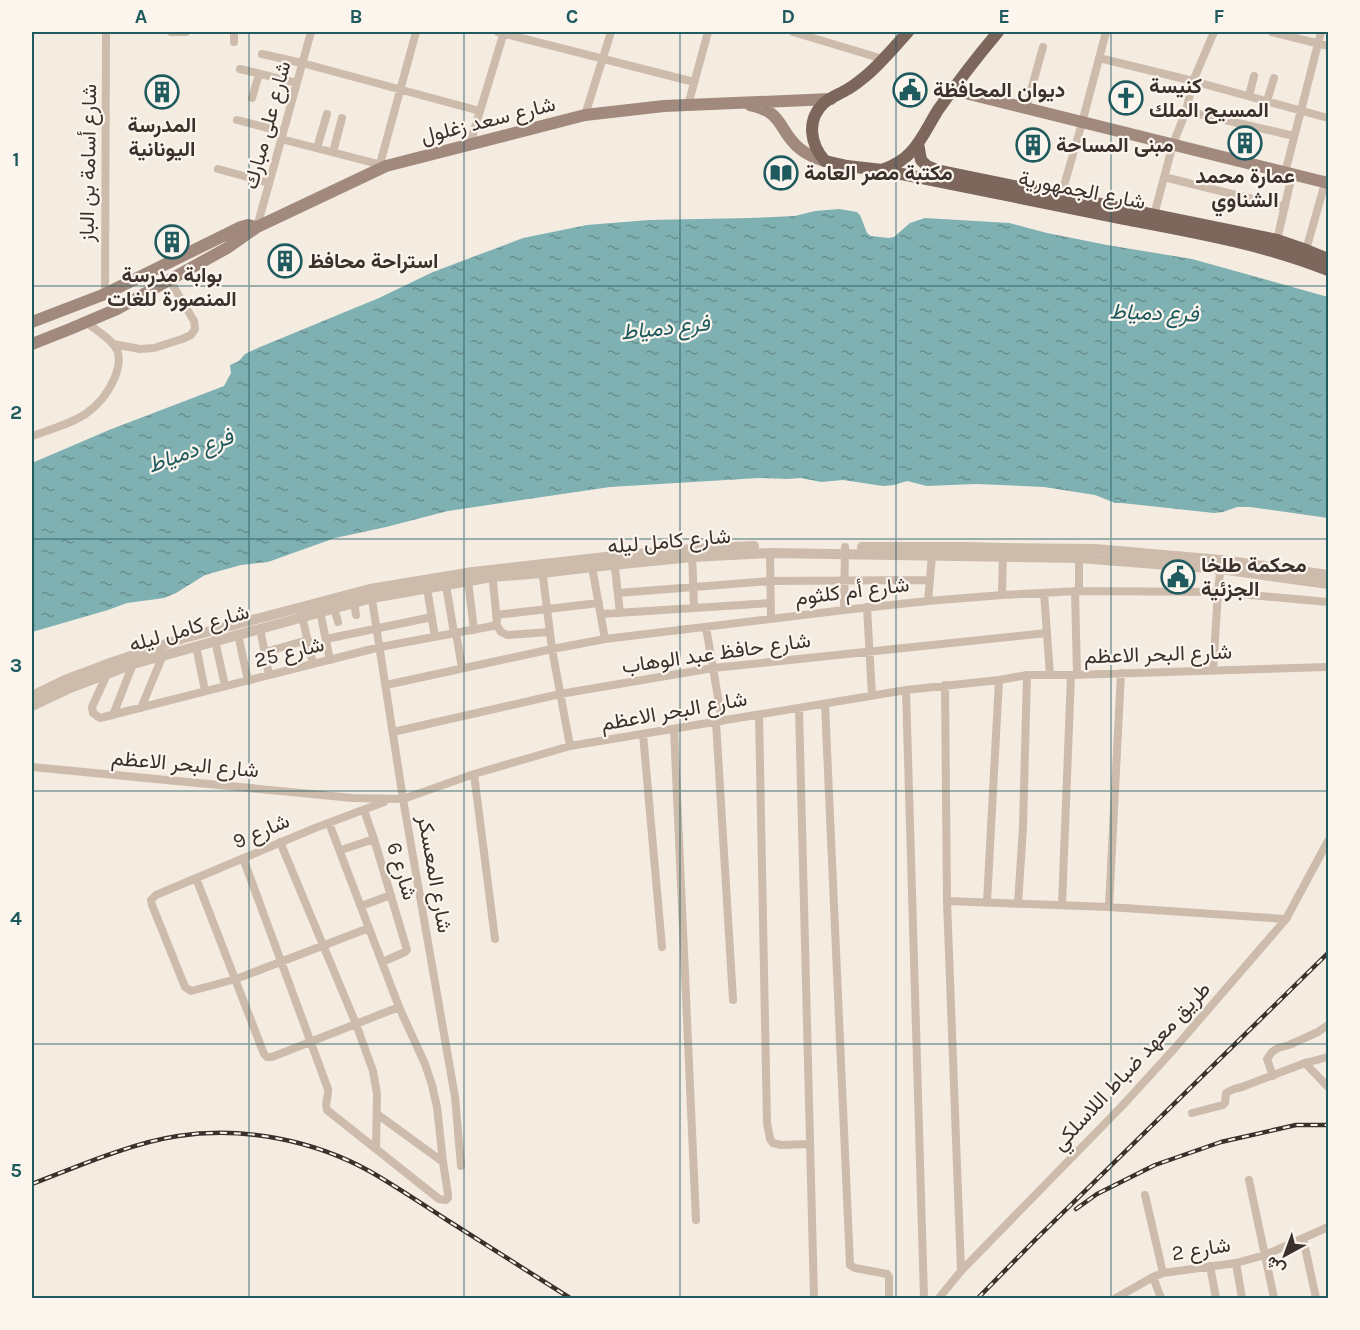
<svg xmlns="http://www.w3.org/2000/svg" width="1360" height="1330" viewBox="0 0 1360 1330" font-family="Karla,Vazirmatn,sans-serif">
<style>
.water{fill:url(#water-ripples)}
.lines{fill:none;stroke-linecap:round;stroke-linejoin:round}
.minor{stroke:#cdbbac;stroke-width:8}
.tertiary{stroke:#cdbbac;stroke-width:10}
.secondary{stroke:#a18a7d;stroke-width:12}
.primary{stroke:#7d675c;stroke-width:12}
.rail-casing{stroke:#3b302b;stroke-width:4.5}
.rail{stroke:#fbf5ee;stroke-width:2;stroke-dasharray:7;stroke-linecap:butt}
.grid{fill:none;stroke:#1f5a5e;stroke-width:1.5;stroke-opacity:0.55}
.labels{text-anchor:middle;stroke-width:4.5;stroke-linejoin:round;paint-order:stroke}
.poi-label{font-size:21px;font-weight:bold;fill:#3b302b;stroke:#fbf5ee;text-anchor:start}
.street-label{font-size:21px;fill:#3b302b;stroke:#fbf5ee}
.water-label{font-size:22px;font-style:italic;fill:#1f5a5e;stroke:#fbf5ee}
.neatline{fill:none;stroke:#1f5a5e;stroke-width:2}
.grid-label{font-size:20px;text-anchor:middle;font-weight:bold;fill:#1f5a5e}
</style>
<defs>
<pattern id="water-ripples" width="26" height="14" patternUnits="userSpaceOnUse" patternTransform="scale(1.5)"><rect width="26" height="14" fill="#7fb0b2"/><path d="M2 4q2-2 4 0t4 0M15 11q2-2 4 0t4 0" fill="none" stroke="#699091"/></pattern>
</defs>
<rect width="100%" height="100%" fill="#f4ebe1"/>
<path class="water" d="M839 209 857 212 860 215 867 233 871 236 889 238 894 237 910 223 925 218 1009 223 1047 233 1107 245 1192 259 1328 297V518L1250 507H1237L1223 512 1214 513 1122 503H1115L1095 495 1044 487 976 484 927 486 907 481 894 485 883 486 843 480 821 482 801 478 787 479 759 478 610 487 448 511 386 527 335 538 268 562 241 565 205 575 176 593 164 598 127 603 108 610 32 632V463L109 430 224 386 231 373 230 365 239 361 245 354 260 347 379 298 433 272 523 238 587 225 649 220 750 218 795 216 815 211Z"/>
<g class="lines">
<path class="minor" d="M171 32H186
M234 32V42
M498 32 694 82
M793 32 883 59
M1272 32 1328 46
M262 54 302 63 480 111
M1099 58 1193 81 1328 118
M240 69 297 83
M1249 96 1254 76
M252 98 259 74
M1267 101 1274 78
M688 105 708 32
M1026 108 1043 47
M1186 111 1294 136
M585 115 611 32
M237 120 283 132
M281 139 386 166
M470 144 504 32
M317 148 327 114
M333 152 342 118
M380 164 416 32
M218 169 269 183
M1285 173 1321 32
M1164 177 1285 207
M1061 196 1082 123 1106 32
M1154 215 1173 144 1186 111 1193 81 1214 32
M257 227 311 32
M1277 240 1292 175
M1306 250 1325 183
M105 294 106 32
M113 344 140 349 154 348 182 339 191 335 195 329 194 321 169 279
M32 436C69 423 98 417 115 377 118 369 121 359 117 350 111 338 95 330 86 322
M692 552 694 608
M770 553 771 619
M614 559 620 613
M592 567 605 639
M542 569 552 649 570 746
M468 581 474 630
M446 585 454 633
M427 588 435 637
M1075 591 1077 675
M1079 591V558
M371 593 403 799 455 1097 461 1166
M618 593 770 581 930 580
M1044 593 1050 675
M1002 595 1003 552
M928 601 932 556
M354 602 356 615
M867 607 872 696
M334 608 338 622
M844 610 845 547
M320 611 330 660
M601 614 770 603
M496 615 599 603
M302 616 313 664
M496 624 501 632 507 635 549 632
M706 627 722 721
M260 628 269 675
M456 633 462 668
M238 634 248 681
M326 639 432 617
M215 640 225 686
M196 646 205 691
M265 652 308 640
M109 670 92 707 93 713 100 718 380 647 493 626 497 622 492 572
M1213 671 1218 592 1221 563
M386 685 552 649 605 639 844 610 928 601 1002 595 1079 591 1218 592 1328 602
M945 685 947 901 961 1271
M906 690 924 1298
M825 704 850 1265 855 1268 887 1274 889 1277V1298
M141 708 163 655
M799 708 814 1298
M113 715 133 664
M759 715 767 1123 770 1139 773 1143 781 1145 810 1144
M716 722 733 1000
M674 729 696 1220
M393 732 560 694 713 668 1047 633
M643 734 662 947
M32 767 353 798 403 799 474 774 570 746 906 690 999 680 1027 675H1071L1328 667
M474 774 495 939
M364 810 374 839 407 950 405 952 382 962
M280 842 356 1024 373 1071 377 1094 376 1149
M341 850 374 839
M243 858 328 1089C329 1096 324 1103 327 1110L439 1199 446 1200 448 1198V1194L443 1162 437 1107 432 1085 425 1064 399 1007 329 823
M196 878 264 1054 267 1057H272L399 1007
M947 901 1109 907 1286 919
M987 902 999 680
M1018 904 1023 827 1027 675
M1062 905 1071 675
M361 906 391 895
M1109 907 1121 673
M369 928 236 979 191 991 185 987 152 905 151 900 156 895 315 828 384 802
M1305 1063 1328 1087
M1273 1076 1267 1059 1272 1052 1278 1048 1289 1045 1318 1032 1328 1025
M1192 1113 1223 1105 1225 1103 1226 1093 1234 1089 1242 1087 1305 1063 1328 1057
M377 1114 443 1162
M1249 1180 1274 1298
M1145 1195 1163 1273
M1303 1238 1316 1298
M1236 1263 1242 1298
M1210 1266 1216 1298
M1153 1277 1161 1298
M939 1298 961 1271 1123 1105 1174 1049 1286 919 1328 841
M1116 1298 1153 1277 1163 1273 1236 1263 1265 1255 1328 1227"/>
<path class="tertiary" d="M862 547H965L1003 548 1095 549 1221 560 1328 575
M32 696 65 680 113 662 184 638 370 589 473 572 614 556 692 549 754 546
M32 706 70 688 133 664 372 598 492 577 542 573 592 567 692 557 770 553 1079 558 1220 569 1328 584"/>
<path class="secondary" d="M953 90 1328 183
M750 105C784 112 778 130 799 148 807 155 816 158 825 161
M32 322 105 294 241 227 248 225 257 227
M32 344 70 329 117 309 227 248 257 227 386 166 585 115 664 106 831 99"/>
<path class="primary" d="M908 32C895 46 882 62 867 75 861 80 855 85 848 89 840 94 831 97 824 103 806 120 810 144 825 161L847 166 882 170C963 187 1044 203 1125 219 1193 232 1263 244 1328 270
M918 143 921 160 927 166 940 171 1277 240 1306 250 1328 259
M882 170C893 166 903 161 910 153 922 141 929 124 938 110 957 83 977 57 998 32"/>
<g class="rail-casing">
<path id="rail" d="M32 1184C76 1167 131 1143 178 1136 242 1126 314 1140 371 1172 397 1187 422 1204 447 1220 488 1246 529 1272 570 1298
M1076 1209 1097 1194 1155 1165 1221 1142 1296 1125H1328
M978 1298 1036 1239 1328 953"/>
</g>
<use href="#rail" class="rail"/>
</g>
<path class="grid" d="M249 32V1298M464 32V1298M680 32V1298M896 32V1298M1111 32V1298M32 286H1328M32 539H1328M32 791H1328M32 1044H1328"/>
<defs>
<g id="civic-ring" transform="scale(1.725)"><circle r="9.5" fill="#fbf5ee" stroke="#1f5a5e" stroke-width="1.5"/><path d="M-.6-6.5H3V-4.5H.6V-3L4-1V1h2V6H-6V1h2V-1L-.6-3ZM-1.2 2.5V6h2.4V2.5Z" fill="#1f5a5e"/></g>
<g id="building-ring" transform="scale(1.725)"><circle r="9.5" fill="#fbf5ee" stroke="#1f5a5e" stroke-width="1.5"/><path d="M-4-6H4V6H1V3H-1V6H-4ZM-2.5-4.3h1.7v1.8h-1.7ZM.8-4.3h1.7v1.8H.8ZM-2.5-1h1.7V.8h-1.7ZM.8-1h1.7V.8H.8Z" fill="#1f5a5e"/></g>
<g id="church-ring" transform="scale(1.725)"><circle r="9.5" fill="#fbf5ee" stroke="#1f5a5e" stroke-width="1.5"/><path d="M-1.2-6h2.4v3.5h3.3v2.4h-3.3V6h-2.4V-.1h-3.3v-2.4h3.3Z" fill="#1f5a5e"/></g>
<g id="library-ring" transform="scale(1.725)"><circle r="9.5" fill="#fbf5ee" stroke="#1f5a5e" stroke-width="1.5"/><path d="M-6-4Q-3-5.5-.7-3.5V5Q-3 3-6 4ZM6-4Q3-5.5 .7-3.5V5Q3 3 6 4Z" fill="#1f5a5e"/></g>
</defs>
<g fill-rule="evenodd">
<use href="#civic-ring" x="910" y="90"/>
<use href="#building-ring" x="162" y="92"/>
<use href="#church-ring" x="1126" y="98"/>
<use href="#building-ring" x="1245" y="143"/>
<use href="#building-ring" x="1033" y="145"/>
<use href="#library-ring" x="781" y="173"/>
<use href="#building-ring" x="172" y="242"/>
<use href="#building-ring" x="285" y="261"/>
<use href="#civic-ring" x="1178" y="577"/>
</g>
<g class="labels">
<g class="poi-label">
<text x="1149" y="93">كنيسة<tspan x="1149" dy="24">المسيح الملك</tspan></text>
<text x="933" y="97">ديوان المحافظة</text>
<text x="162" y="132" text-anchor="middle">المدرسة<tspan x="162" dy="24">اليونانية</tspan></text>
<text x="1056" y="152">مبنى المساحة</text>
<text x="804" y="180">مكتبة مصر العامة</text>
<text x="1245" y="183" text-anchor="middle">عمارة محمد<tspan x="1245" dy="24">الشناوي</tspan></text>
<text x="308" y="268">استراحة محافظ</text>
<text x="172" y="282" text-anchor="middle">بوابة مدرسة<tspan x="172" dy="24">المنصورة للغات</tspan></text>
<text x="1201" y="572">محكمة طلخا<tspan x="1201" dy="24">الجزئية</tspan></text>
</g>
<g class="street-label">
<text transform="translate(488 120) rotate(-14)" y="7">شارع سعد زغلول</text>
<text transform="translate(267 125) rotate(-75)" y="7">شارع على مبارك</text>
<text transform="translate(88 163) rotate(-89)" y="7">شارع أسامة بن الباز</text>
<text transform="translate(1082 190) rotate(11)" y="7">شارع الجمهورية</text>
<text transform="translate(669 541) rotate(-5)" y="7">شارع كامل ليله</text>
<text transform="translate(852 591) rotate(-7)" y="7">شارع أم كلثوم</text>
<text transform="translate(189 628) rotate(-16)" y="7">شارع كامل ليله</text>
<text transform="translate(289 652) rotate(-14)" y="7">شارع 25</text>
<text transform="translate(716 653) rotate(-8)" y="7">شارع حافظ عبد الوهاب</text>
<text transform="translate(1158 654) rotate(-2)" y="7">شارع البحر الاعظم</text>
<text transform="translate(674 711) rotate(-10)" y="7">شارع البحر الاعظم</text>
<text transform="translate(185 764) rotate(5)" y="7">شارع البحر الاعظم</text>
<text transform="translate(261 831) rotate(-23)" y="7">شارع 9</text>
<text transform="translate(402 871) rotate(73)" y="7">شارع 6</text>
<text transform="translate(435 874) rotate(80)" y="7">شارع المعسكر</text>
<text transform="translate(1131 1066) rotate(-47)" y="7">طريق معهد ضباط اللاسلكي</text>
<text transform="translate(1201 1249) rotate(-9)" y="7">شارع 2</text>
</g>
<g class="water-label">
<text transform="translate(1154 312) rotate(2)" y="8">فرع دمياط</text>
<text transform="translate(665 327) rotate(-6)" y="8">فرع دمياط</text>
<text transform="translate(190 450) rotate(-20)" y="8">فرع دمياط</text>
</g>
</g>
<rect width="1360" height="1330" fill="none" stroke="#fbf5ee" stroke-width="66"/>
<g transform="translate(1285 1255) rotate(221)" stroke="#fbf5ee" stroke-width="4.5" paint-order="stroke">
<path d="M0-4.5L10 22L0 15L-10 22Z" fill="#3b302b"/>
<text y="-9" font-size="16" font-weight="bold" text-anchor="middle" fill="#3b302b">ش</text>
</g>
<rect x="33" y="33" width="1294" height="1264" class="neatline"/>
<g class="grid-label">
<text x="141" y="23">A</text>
<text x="356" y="23">B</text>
<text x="572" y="23">C</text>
<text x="788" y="23">D</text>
<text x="1004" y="23">E</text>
<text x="1219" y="23">F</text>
<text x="16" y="166">1</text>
<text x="16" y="419">2</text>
<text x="16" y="672">3</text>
<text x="16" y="925">4</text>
<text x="16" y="1177">5</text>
</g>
</svg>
